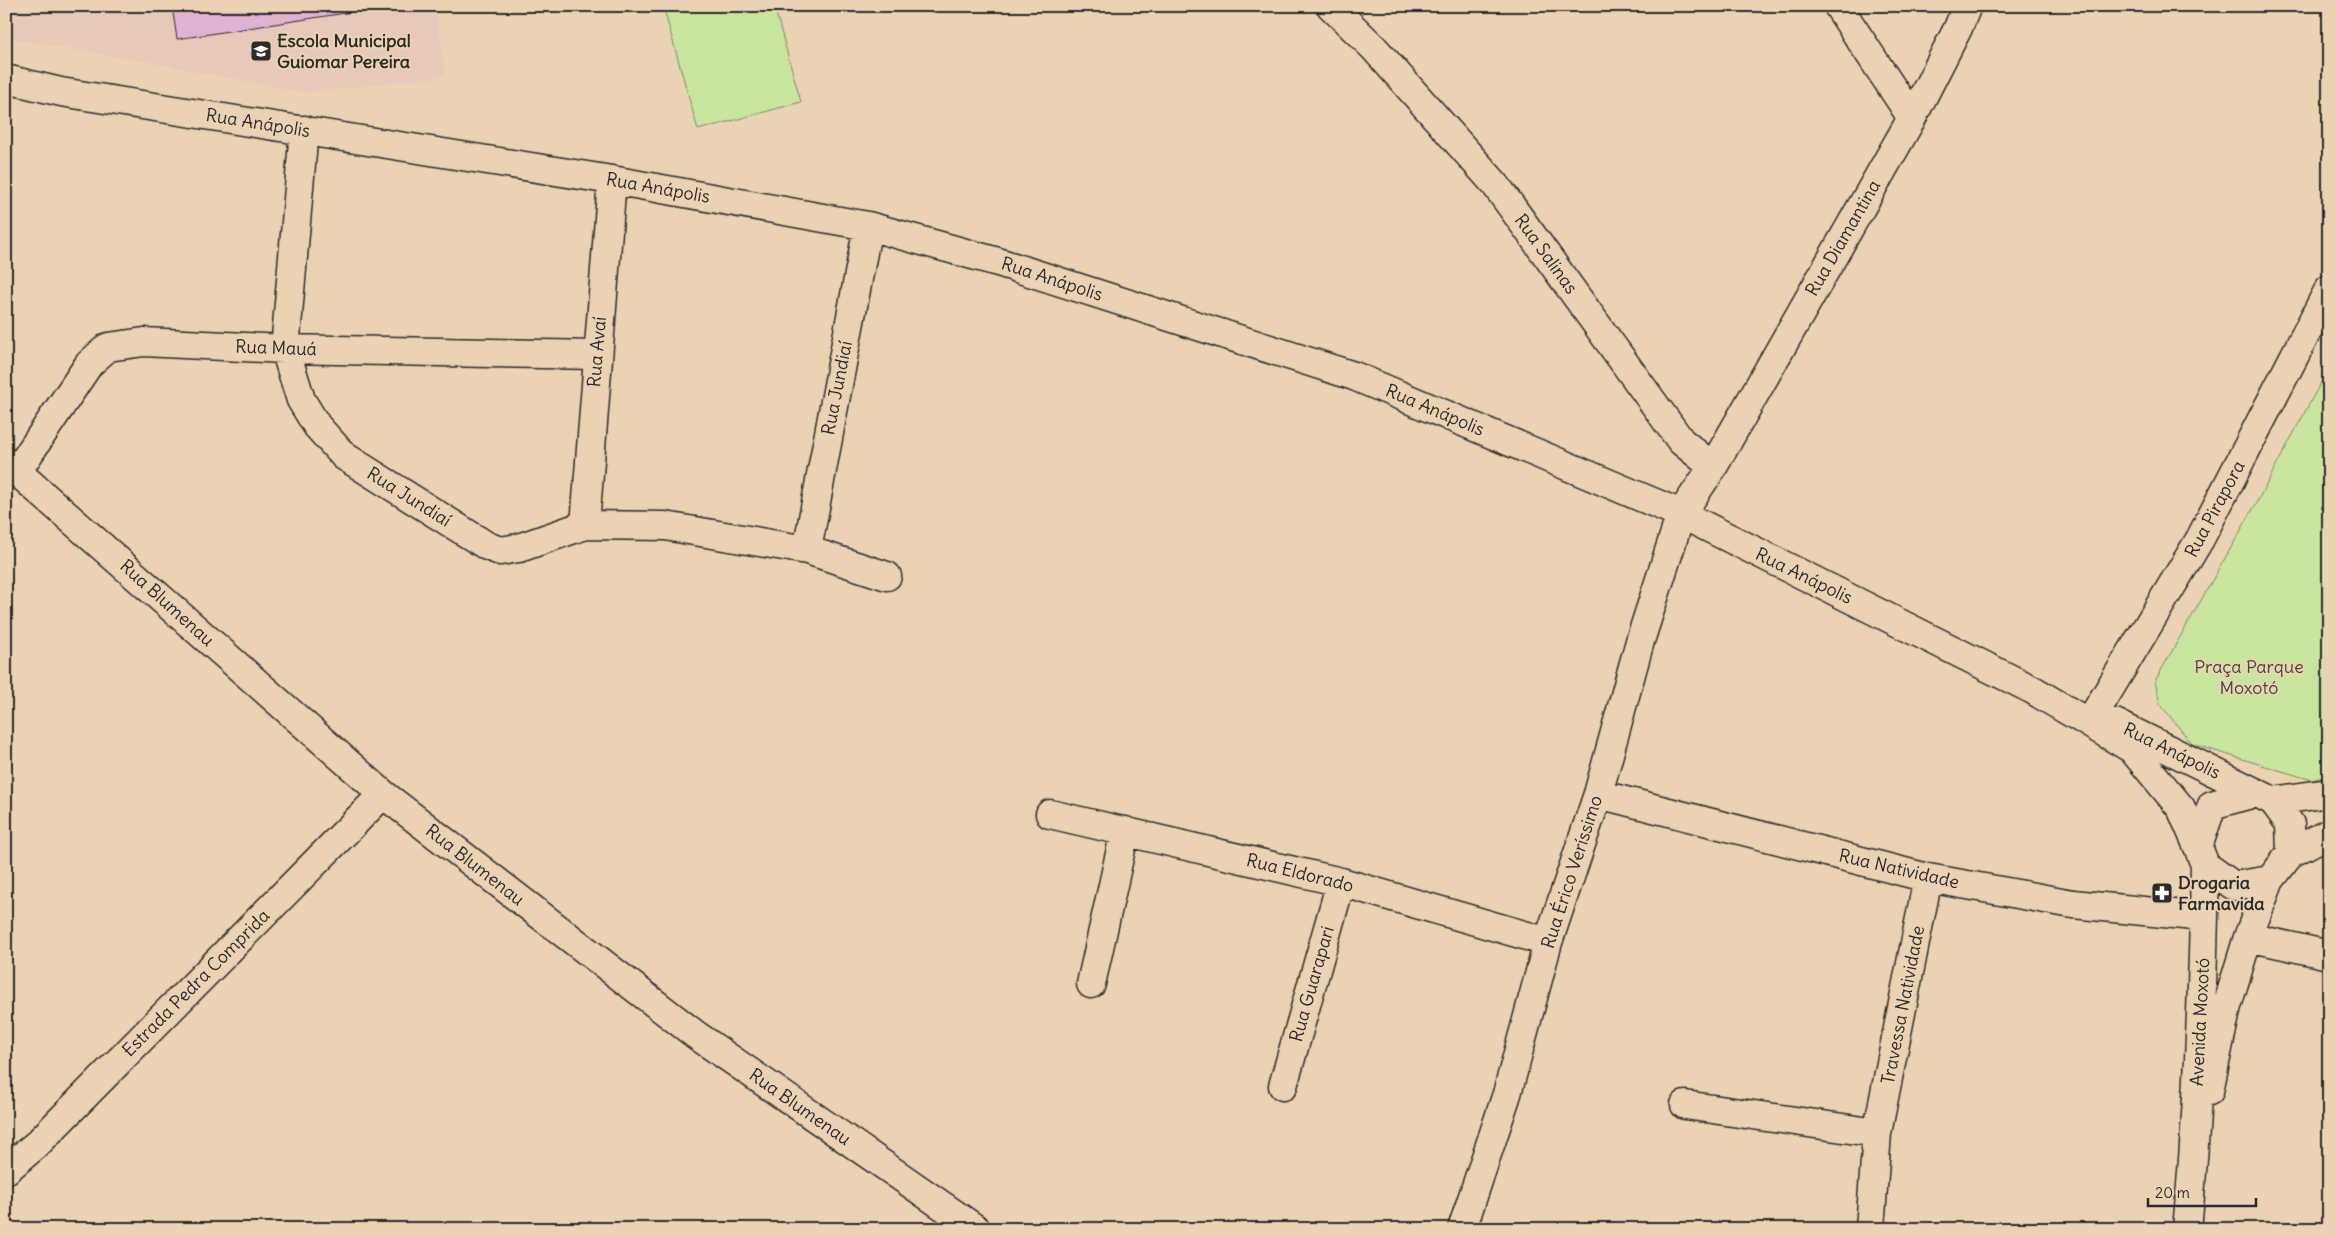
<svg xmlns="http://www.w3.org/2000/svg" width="2335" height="1235" viewBox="0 0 2335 1235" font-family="Delius,sans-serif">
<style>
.built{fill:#e7c9bc}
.green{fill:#c7e59d;stroke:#798864}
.building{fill:#e2b2d2;stroke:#2b2b2b}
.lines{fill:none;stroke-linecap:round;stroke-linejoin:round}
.minor-casing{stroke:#2b2b2b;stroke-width:31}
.minor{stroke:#e9d3b2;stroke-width:28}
.labels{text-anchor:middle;stroke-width:4;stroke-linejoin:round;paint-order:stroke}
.poi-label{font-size:18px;font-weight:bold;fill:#2b2b2b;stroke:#e9d3b2;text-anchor:start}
.street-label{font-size:18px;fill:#2b2b2b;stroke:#e9d3b2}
.park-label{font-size:18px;fill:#42473c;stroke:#e9d3b2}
</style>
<rect width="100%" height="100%" fill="#e9d3b2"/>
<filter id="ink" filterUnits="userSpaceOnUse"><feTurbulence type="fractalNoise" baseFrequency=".02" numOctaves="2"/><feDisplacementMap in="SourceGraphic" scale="10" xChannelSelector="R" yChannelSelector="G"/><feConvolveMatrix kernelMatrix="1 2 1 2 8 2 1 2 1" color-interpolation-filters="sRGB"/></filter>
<g filter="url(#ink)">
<path class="built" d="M6 6H436L446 76 305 93 153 63 6 38Z"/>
<path class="green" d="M663 6H774L801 102 698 130Z
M2329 367V775L2312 780 2192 744 2160 704 2155 681 2257 502Z"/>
<path class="building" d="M172 6H391L177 39Z"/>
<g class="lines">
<g class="minor-casing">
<path id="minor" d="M1331 6 1374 48 1495 184 1681 441 1713 467 1681 514 1640 641 1598 794 1548 942 1507 1094 1462 1229
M1838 6 1912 118
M6 79 61 92 612 180 868 226 998 262 1354 376 1681 514 2033 690 2132 749 2181 808 2198 847
M304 130 285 349 301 400 317 426 344 456 487 546 500 551 519 548 585 525 665 526 807 550 887 576
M6 462 383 794 696 1035 976 1229
M1713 467 1912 118 1958 28 1967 6
M18 470 89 364 108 347 144 342 285 349 597 355
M585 525 612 180
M807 550 868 226
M2089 723 2200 539 2329 289
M2115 723 2273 801 2290 824 2291 853 2270 880 2234 886 2205 865 2198 847 2212 805 2254 793
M1598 794 1928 878 2073 904 2204 917
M2273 801 2329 793
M1050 814 1341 882 1548 942
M2291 853 2329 833
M2248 937 2329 955
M1091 984 1125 831
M1283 1086 1341 882
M2209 1091 2227 1006 2248 937 2270 880
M1685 1105 1877 1133 1928 878
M6 1170 37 1144 383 794
M1870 1229 1877 1133
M2187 1229C2199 1108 2203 986 2205 865"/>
</g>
<use href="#minor" class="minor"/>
</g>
</g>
<defs>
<g id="school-square" transform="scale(1.125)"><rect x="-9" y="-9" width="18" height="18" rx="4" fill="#2b2b2b" stroke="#e9d3b2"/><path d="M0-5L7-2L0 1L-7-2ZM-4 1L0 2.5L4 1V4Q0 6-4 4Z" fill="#fff"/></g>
<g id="pharmacy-square" transform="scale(1.125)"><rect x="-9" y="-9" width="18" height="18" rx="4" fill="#2b2b2b" stroke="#e9d3b2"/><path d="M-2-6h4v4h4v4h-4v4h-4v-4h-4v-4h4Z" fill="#fff"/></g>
</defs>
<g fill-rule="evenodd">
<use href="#school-square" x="261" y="51"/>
<use href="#pharmacy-square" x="2162" y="893"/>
</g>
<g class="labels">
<g class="poi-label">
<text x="277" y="47">Escola Municipal<tspan x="277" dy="21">Guiomar Pereira</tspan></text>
<text x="2178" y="889">Drogaria<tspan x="2178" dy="21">Farmavida</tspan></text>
</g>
<g class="street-label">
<text transform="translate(258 123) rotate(9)" y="6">Rua Anápolis</text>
<text transform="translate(658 188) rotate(10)" y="6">Rua Anápolis</text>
<text transform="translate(1843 238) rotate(-60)" y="6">Rua Diamantina</text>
<text transform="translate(1546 254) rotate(54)" y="6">Rua Salinas</text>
<text transform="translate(1052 279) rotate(18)" y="6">Rua Anápolis</text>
<text transform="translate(276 348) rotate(2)" y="6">Rua Mauá</text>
<text transform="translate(597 352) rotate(-85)" y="6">Rua Avaí</text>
<text transform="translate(837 388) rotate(-79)" y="6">Rua Jundiaí</text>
<text transform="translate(1435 410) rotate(23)" y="6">Rua Anápolis</text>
<text transform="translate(409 497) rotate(32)" y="6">Rua Jundiaí</text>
<text transform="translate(2215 509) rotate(-62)" y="6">Rua Pirapora</text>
<text transform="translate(1804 576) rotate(26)" y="6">Rua Anápolis</text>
<text transform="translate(167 603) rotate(42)" y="6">Rua Blumenau</text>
<text transform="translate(2172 751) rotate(26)" y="6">Rua Anápolis</text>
<text transform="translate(475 865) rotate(38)" y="6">Rua Blumenau</text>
<text transform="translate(1899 869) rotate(13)" y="6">Rua Natividade</text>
<text transform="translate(1572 872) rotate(-72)" y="6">Rua Érico Veríssimo</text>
<text transform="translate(1300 873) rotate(14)" y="6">Rua Eldorado</text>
<text transform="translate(196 983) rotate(-45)" y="6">Estrada Pedra Comprida</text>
<text transform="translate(1312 984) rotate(-74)" y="6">Rua Guarapari</text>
<text transform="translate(1903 1005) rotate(-79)" y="6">Travessa Natividade</text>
<text transform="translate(2200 1022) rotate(-87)" y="6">Avenida Moxotó</text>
<text transform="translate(800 1107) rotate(35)" y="6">Rua Blumenau</text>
</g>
<g class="park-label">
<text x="2249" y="673">Praça Parque<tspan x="2249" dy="21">Moxotó</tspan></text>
</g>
</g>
<rect width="2335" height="1235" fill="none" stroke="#e9d3b2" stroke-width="25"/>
<rect x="12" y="12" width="2310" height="1210" fill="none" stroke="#2b2b2b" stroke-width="2" filter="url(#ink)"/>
<path d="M2148 1198v8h108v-8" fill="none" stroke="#2b2b2b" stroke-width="2.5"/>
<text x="2155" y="1198" font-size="15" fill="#2b2b2b" stroke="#e9d3b2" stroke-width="4" paint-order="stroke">20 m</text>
</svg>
